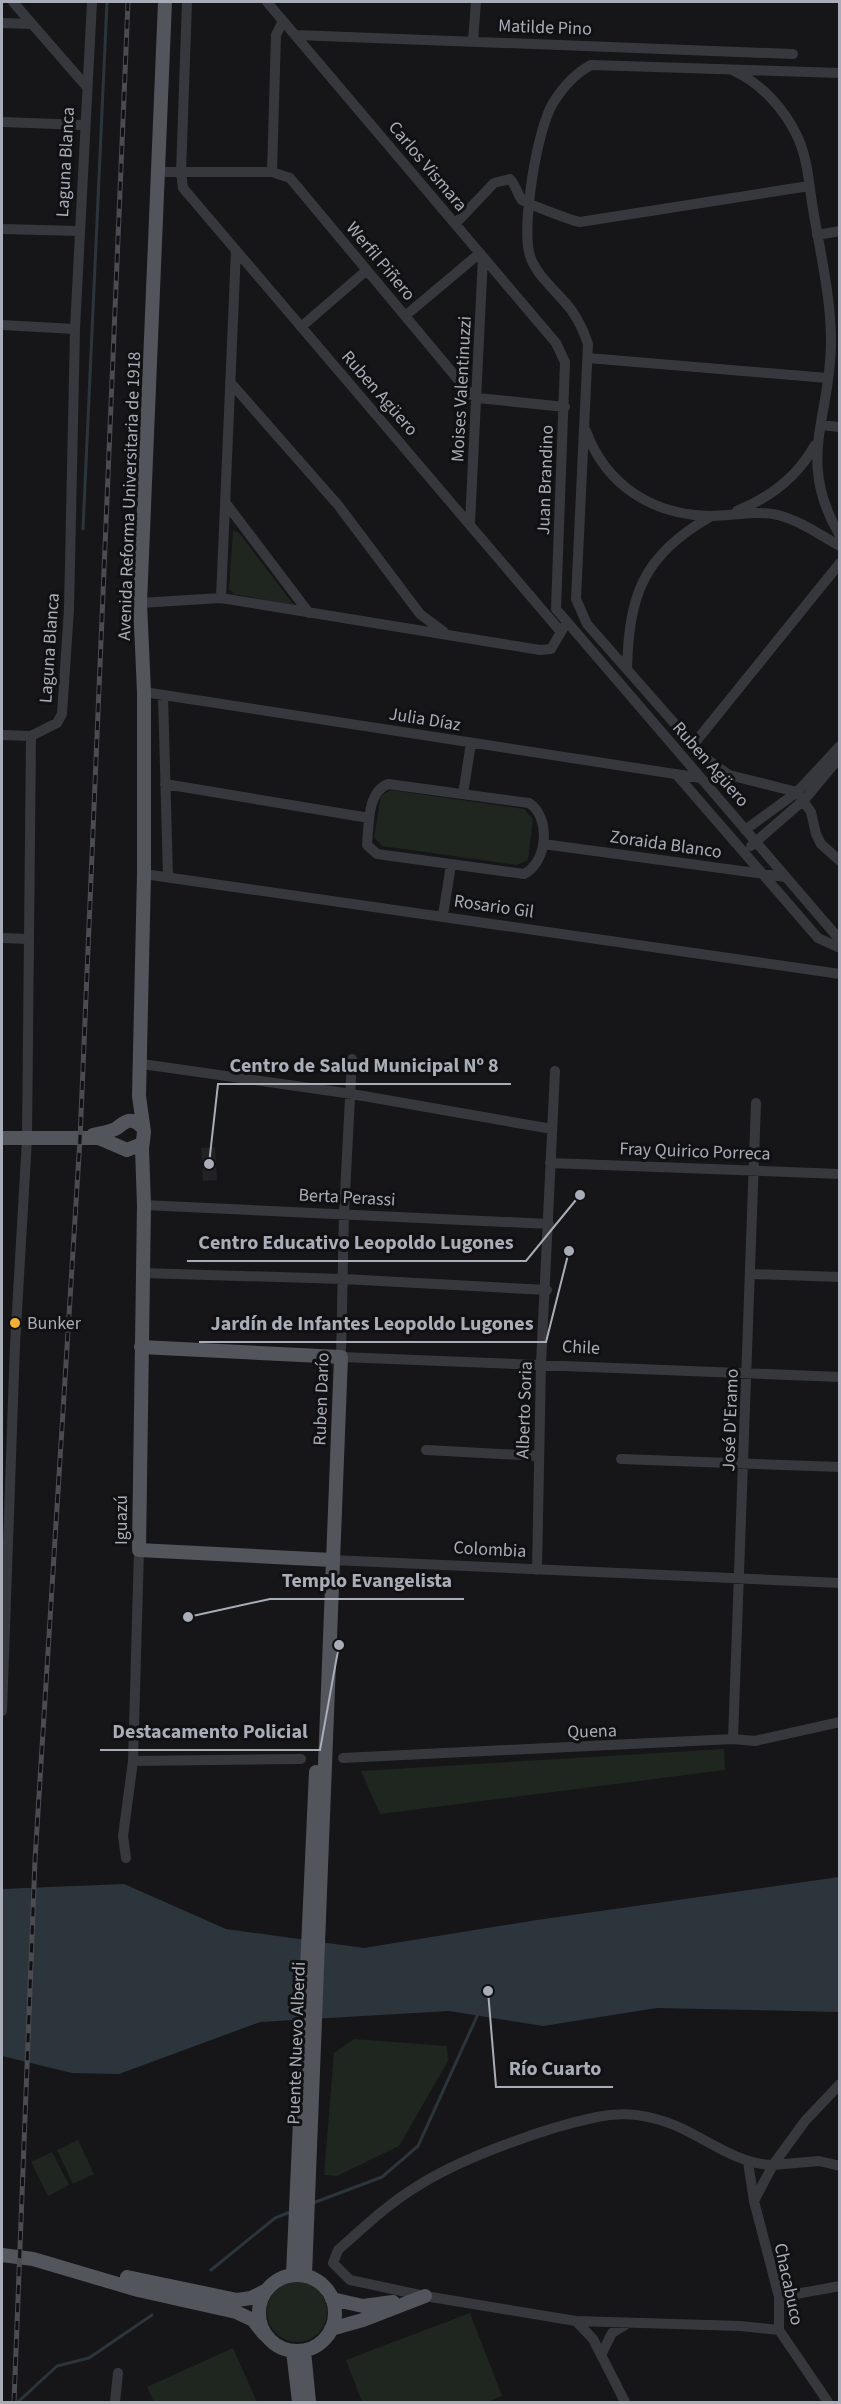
<svg xmlns="http://www.w3.org/2000/svg" width="841" height="2404" viewBox="0 0 841 2404" font-family="'Source Sans 3',sans-serif">
<style>
.built{fill:#222225}
.green{fill:#1e261f}
.water{fill:#2c353c}
.lines{fill:none;stroke-linecap:round;stroke-linejoin:round}
.stream{stroke:#2c353c;stroke-width:3}
.minor{stroke:#37383d;stroke-width:10}
.major{stroke:#53555c;stroke-width:14}
.rail-casing{stroke:#4a4c52;stroke-width:5}
.rail{stroke:#111113;stroke-width:3;stroke-dasharray:9;stroke-linecap:butt}
.poi-dot{fill:#f2b134;stroke:#111113;stroke-width:2}
.labels{text-anchor:middle;stroke-width:6;stroke-linejoin:round;paint-order:stroke}
.street-label{font-size:18px;fill:#a8adb8;stroke:#111113}
.poi-label{font-size:18px;fill:#a8adb8;stroke:#111113;text-anchor:start}
.leader{fill:none;stroke:#a8adb8;stroke-width:2}
.callout-dot{fill:#a8adb8;stroke:#111113;stroke-width:2}
.callout-label{font-size:20px;text-anchor:middle;font-weight:bold;fill:#a8adb8;stroke:#111113;stroke-width:6;stroke-linejoin:round;paint-order:stroke}
</style>
<rect width="100%" height="100%" fill="#161618"/>
<path class="built" d="M215 1147 217 1180 203 1181 201 1148Z"/>
<path class="green" d="M233 531 239 533 294 605 234 594 229 589Z
M391 790 524 809 533 819 528 860 517 865 382 846 374 837 381 796Z
M724 1749 725 1770 380 1814 361 1771Z
M354 2039 447 2046 448 2061 399 2146 337 2176 324 2175 334 2053Z
M78 2140 94 2174 73 2184 57 2150Z
M52 2152 69 2185 48 2196 31 2162Z
M267 2312a30 30 0 1 1 60 0a30 30 0 1 1-60 0Z
M470 2313 502 2396 487 2402H362L346 2360Z
M233 2348 257 2402H154L147 2387Z"/>
<path class="water" d="M839 1877V2012L657 2008 543 2026 449 2011 260 2022 119 2074 72 2073 2 2056V1889L124 1884 226 1929 364 1948 537 1920Z"/>
<g class="lines">
<path class="stream" d="M83 529 107 2
M313 2203 382 2177 418 2146 478 2014
M211 2270 275 2218 293 2211
M18 2402 57 2366 89 2358 152 2315"/>
<path class="minor" d="M13 2 86 86
M187 2 181 173 183 188 561 632
M267 2 556 343 565 362 556 609 840 940
M2 23 32 24
M296 35 793 54
M473 41 476 2
M732 70C761 83 785 109 798 138 808 160 809 186 813 209 820 252 831 297 831 341 831 419 795 459 840 536
M840 73 591 65C574 74 563 87 553 103 537 129 521 227 530 256 537 277 559 293 572 311 579 321 584 332 588 344L576 599 587 624 704 757 729 775 797 792 811 812 816 834 821 844 840 861
M2 122 83 125
M158 172H272L290 178 471 395 478 398 565 407
M272 172 276 35 283 21
M455 224 494 183 510 179C516 185 517 194 522 200 526 203 572 221 580 222L809 186
M2 229 79 231
M817 235 840 231
M405 316 480 253
M2 325 75 329
M301 327 367 270
M588 358 827 378
M230 382 338 505 420 614 444 632
M821 425 840 427
M586 431C606 485 652 515 710 516 732 516 755 510 778 515 801 521 820 535 840 546
M225 502 309 613
M737 511C769 498 798 476 815 445
M470 523 483 257
M221 598 236 250
M140 603 221 598 540 650 551 649 564 627
M627 669C629 595 643 555 710 517
M144 692 701 778
M163 695 168 877
M2 735 31 736
M693 745 840 563
M676 774 818 938 840 948
M165 784 369 818
M388 784 529 803C551 817 548 862 524 874L377 854 367 845C369 825 367 792 388 784Z
M463 794 471 743
M745 830 797 792 840 746
M543 844 786 877
M751 846 805 799 840 757
M144 874 840 974
M443 915 451 865
M2 938 28 939
M352 1059 344 1213 341 1357 840 1377
M142 1064 352 1094 552 1129
M550 1163 840 1174
M144 1205 549 1224
M142 1273 343 1279 547 1290
M751 1274 840 1277
M426 1450 539 1456
M621 1459 840 1467
M332 1560 840 1583
M537 1570 541 1364 555 1071
M2 1711 15 1345 27 1139 31 736 57 723 62 714 69 609 75 329 92 2
M733 1739 756 1103
M343 1758 733 1739 755 1741 840 1722
M133 1761 301 1759
M126 1858 123 1836 133 1761 139 1550
M748 2162 754 2201
M779 2297 840 2286
M576 2321 593 2339 625 2402
M779 2330 741 2326 576 2321 425 2296 350 2280 333 2263 338 2250C362 2229 388 2204 416 2187 461 2158 544 2128 597 2117 616 2113 638 2114 656 2119 697 2129 730 2164 773 2165L805 2121 840 2084
M602 2353 612 2333 625 2325
M115 2402 118 2373
M828 2402 779 2330V2297L754 2201 773 2165 819 2161 840 2166"/>
<path class="major" d="M165 2 140 603 144 692V874L139 1096 144 1132 142 1149 144 1205 139 1550 332 1560
M93 1135C100 1133 111 1132 117 1128 126 1121 131 1117 141 1126
M2 1138H99L127 1150 142 1144
M141 1347 341 1357 305 2275
M2 2255 33 2259 138 2290 236 2312 253 2320 264 2334
M293 2274 316 1772
M259 2313a38 38 0 1 1 76 0a38 38 0 1 1-76 0Z
M127 2277 237 2300 251 2298 265 2291
M332 2299 363 2306 393 2302
M331 2329 363 2320 425 2296
M293 2351 299 2402
M304 2351 309 2402"/>
<g class="rail-casing">
<path id="rail" d="M14 2402 35 1860 80 1139 128 2"/>
</g>
<use href="#rail" class="rail"/>
</g>
<circle class="poi-dot" cx="15" cy="1323" r="6"/>
<g class="labels">
<g class="street-label">
<text transform="translate(545 27) rotate(2)" y="6">Matilde Pino</text>
<text transform="translate(65 162) rotate(-87)" y="6">Laguna Blanca</text>
<text transform="translate(428 166) rotate(50)" y="6">Carlos Vismara</text>
<text transform="translate(381 261) rotate(50)" y="6">Werfil Piñero</text>
<text transform="translate(461 389) rotate(-87)" y="6">Moises Valentinuzzi</text>
<text transform="translate(380 393) rotate(49)" y="6">Ruben Agüero</text>
<text transform="translate(545 480) rotate(-88)" y="6">Juan Brandino</text>
<text transform="translate(129 496) rotate(-88)" y="6">Avenida Reforma Universitaria de 1918</text>
<text transform="translate(49 648) rotate(-86)" y="6">Laguna Blanca</text>
<text transform="translate(425 719) rotate(9)" y="6">Julia Díaz</text>
<text transform="translate(711 764) rotate(49)" y="6">Ruben Agüero</text>
<text transform="translate(666 844) rotate(8)" y="6">Zoraida Blanco</text>
<text transform="translate(494 906) rotate(8)" y="6">Rosario Gil</text>
<text transform="translate(695 1151) rotate(2)" y="6">Fray Quirico Porreca</text>
<text transform="translate(347 1197) rotate(3)" y="6">Berta Perassi</text>
<text transform="translate(581 1347) rotate(3)" y="6">Chile</text>
<text transform="translate(321 1399) rotate(-88)" y="6">Ruben Darío</text>
<text transform="translate(524 1410) rotate(-88)" y="6">Alberto Soria</text>
<text transform="translate(730 1420) rotate(-88)" y="6">José D'Eramo</text>
<text transform="translate(121 1520) rotate(-90)" y="6">Iguazú</text>
<text transform="translate(490 1549) rotate(3)" y="6">Colombia</text>
<text transform="translate(592 1731) rotate(-2)" y="6">Quena</text>
<text transform="translate(296 2043) rotate(-88)" y="6">Puente Nuevo Alberdi</text>
<text transform="translate(789 2284) rotate(78)" y="6">Chacabuco</text>
</g>
<g class="poi-label">
<text x="27" y="1329">Bunker</text>
</g>
</g>
<path class="leader" d="M209 1164L218 1084H511M580 1195L526 1261H187M569 1251L546 1342H199M188 1617L270 1599H464M339 1645L320 1750H100M488 1991L496 2087H613"/>
<g class="callout-dot">
<circle cx="209" cy="1164" r="6"/>
<circle cx="580" cy="1195" r="6"/>
<circle cx="569" cy="1251" r="6"/>
<circle cx="188" cy="1617" r="6"/>
<circle cx="339" cy="1645" r="6"/>
<circle cx="488" cy="1991" r="6"/>
</g>
<g class="callout-label">
<text x="364" y="1072">Centro de Salud Municipal Nº 8</text>
<text x="356" y="1249">Centro Educativo Leopoldo Lugones</text>
<text x="372" y="1330">Jardín de Infantes Leopoldo Lugones</text>
<text x="367" y="1587">Templo Evangelista</text>
<text x="210" y="1738">Destacamento Policial</text>
<text x="555" y="2075">Río Cuarto</text>
</g>
<rect width="841" height="2404" fill="none" stroke="#a8adb8" stroke-width="6"/>
</svg>
